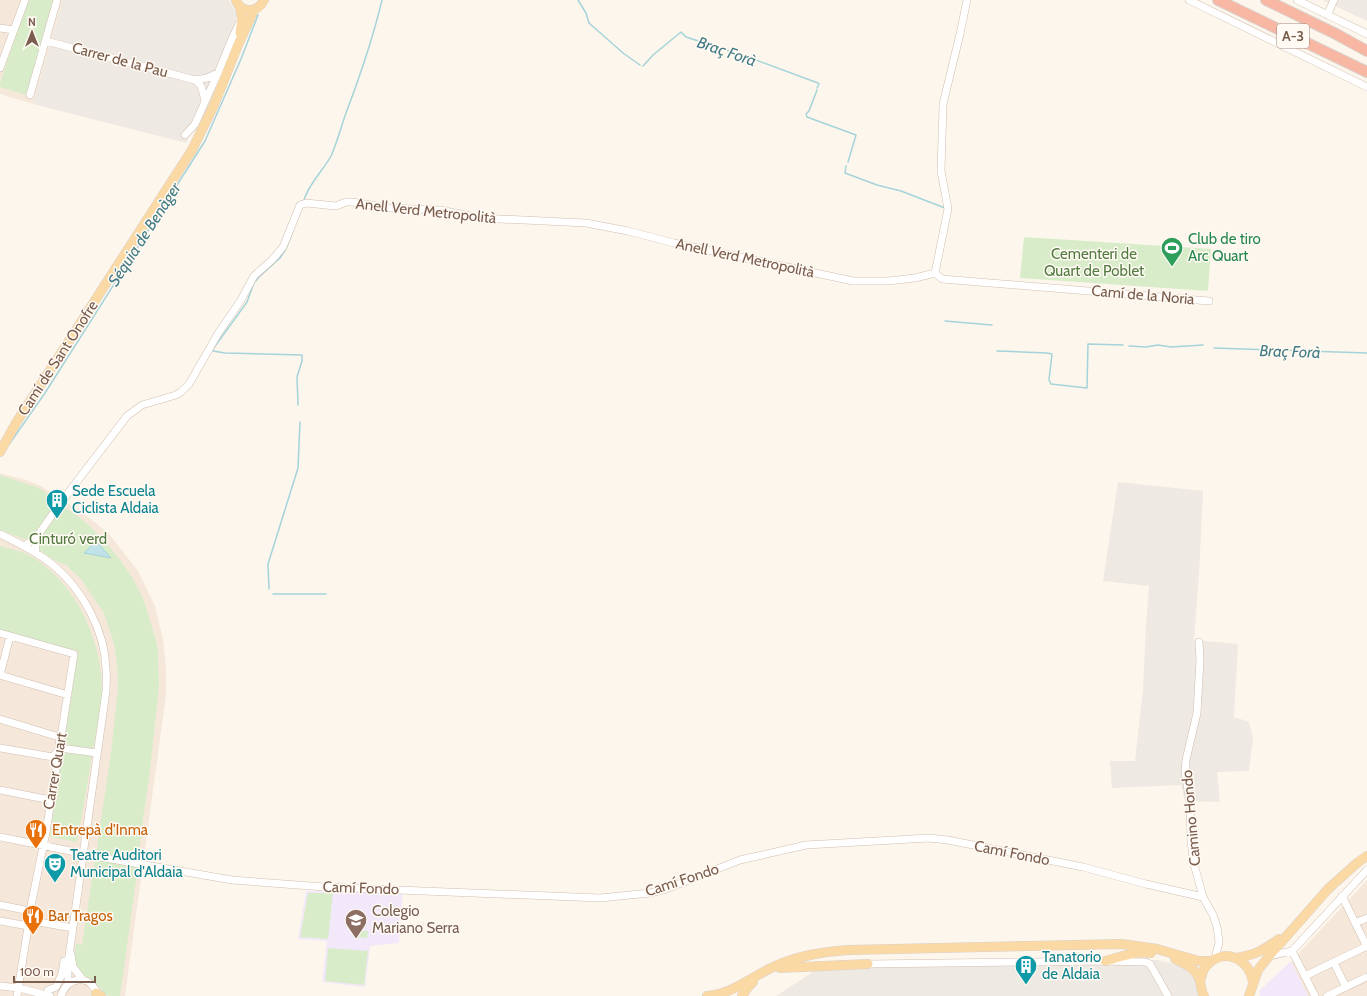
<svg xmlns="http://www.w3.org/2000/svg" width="1367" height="996" viewBox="0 0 1367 996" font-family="Cabin,sans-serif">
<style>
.residential{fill:#f5e8da}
.industrial{fill:#efe9e4}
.education{fill:#f3e8fa}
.green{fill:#d8ecc9}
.water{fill:#bfe3e8;stroke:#a5d3da}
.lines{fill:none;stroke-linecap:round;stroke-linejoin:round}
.stream{stroke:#a5d3da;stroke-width:1.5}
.minor-casing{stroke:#d1beb0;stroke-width:8}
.major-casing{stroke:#dad1cd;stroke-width:10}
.highway-casing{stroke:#dad1cd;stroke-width:12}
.minor{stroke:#fff;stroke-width:7}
.major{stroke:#fbd9a5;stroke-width:9}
.highway{stroke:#f7b7a3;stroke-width:10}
.labels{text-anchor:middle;stroke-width:3;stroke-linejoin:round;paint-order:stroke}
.shield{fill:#fffaf3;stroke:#a28b7f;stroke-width:1}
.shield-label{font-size:14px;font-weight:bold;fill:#7a5c4d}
.street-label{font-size:15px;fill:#7a5c4d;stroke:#fffaf3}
.leisure-label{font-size:15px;fill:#27864d;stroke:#fffaf3;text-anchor:start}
.park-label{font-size:15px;fill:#537a41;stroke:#fffaf3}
.culture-label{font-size:15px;fill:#0d838f;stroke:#fffaf3;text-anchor:start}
.food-label{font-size:15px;fill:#c56008;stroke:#fffaf3;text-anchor:start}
.education-label{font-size:15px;fill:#785e54;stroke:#fffaf3;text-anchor:start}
.water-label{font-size:16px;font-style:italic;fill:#437c86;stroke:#fffaf3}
</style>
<rect width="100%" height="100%" fill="#fdf6ec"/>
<path class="residential" d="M0 0H63L33 104 0 94Z
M0 473 26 480 41 486 82 512 109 534 138 571 155 606 163 639 166 666V695L125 996H0Z
M1367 880V996H1267L1298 954Z"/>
<path class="industrial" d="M63 0H229L236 12V22L186 143 33 104Z
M1323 0H1367V21L1324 1Z
M1118 482 1203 491 1199 574 1194 640 1238 644 1234 717 1249 722 1253 738 1249 771 1217 772 1220 802 1185 801 1181 785 1112 788 1110 761H1135L1143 689 1146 625 1149 586 1103 581Z
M1158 960 1181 966 1192 976 1206 996H776L828 962Z"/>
<path class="education" d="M306 891 403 893 399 943 370 946 365 987 322 982 327 941 298 939Z
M1291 961 1308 996H1260L1259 991Z"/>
<path class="green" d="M28 0H53L26 95 0 87V83Z
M1024 237 1211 249 1208 291 1020 278Z
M0 475 39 488 60 501 31 540 24 539 0 530Z
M62 505 83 520 101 537 118 557 132 577 143 598 156 640 158 651 159 686 149 779 144 812 138 862 96 854 111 753 118 688 117 664 114 643 104 613 81 579 66 565 54 560 42 552 35 542Z
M0 546C12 549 24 552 34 558 79 587 104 645 102 698 101 715 96 732 93 749 88 780 83 811 77 842L50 837 78 651 0 630Z
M95 859 138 866 120 996C98 996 108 994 94 982 91 980 87 978 84 976 74 968 74 954 76 943L82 945Z
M308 893H333L328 939 300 937Z
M353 930 368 931 367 938 353 937Z
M328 948 368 951 364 985 325 981Z"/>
<path class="water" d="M96 541 111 558 84 553Z"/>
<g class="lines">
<path class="stream" d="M578 0 586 13 589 23 623 53 640 65
M643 66 653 55 681 32 686 37 745 56 818 83 819 84 817 88
M817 90 809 111 806 114 807 117 856 135 848 162
M846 166 845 173 877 185 901 191 945 208
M304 200C309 183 323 171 331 156 337 143 341 127 346 113 360 76 373 38 382 0
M293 231 286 249 280 258 259 277 254 283 247 302 213 349V351L225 353 302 355V361L297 377 298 405
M945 321 992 325
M1129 346 1146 347 1158 345 1171 347 1203 345
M1214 348 1367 353
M997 351 1047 353 1052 354 1049 380 1051 384 1087 388 1088 344 1123 345
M10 443 45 393 205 141 241 59 258 15
M269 589 268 564 298 468 300 422
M273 594H326"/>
<g class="minor-casing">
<path id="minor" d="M1189 0 1367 87
M1297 0 1367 34
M1327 15 1334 0
M0 28 14 30
M46 41 195 80 207 78 218 73 231 41 240 22
M0 68 25 0
M195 80 201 86 205 100
M30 95 57 0
M185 135 195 124 218 73
M935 273 948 209 941 171 943 104 960 34 967 0
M935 273 942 279 1209 301
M0 534C19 543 37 552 53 565 83 590 105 631 106 669 107 677 106 684 106 691L68 963V983
M35 539 62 501 127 416 142 405 176 395 181 392 189 384 219 332 241 300 254 276 272 260 283 247 300 205 306 203 336 206 346 202H352L389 208 440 210 481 218 586 223 628 231 674 243 853 281H888L915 278 935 273
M24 546 35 539 36 553
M0 633 74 654 46 832 30 911
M1199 642 1200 660 1197 713 1186 760 1185 772 1190 802 1191 841 1194 864 1203 897 1213 915 1217 927 1219 942 1215 959
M0 675 68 695
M0 675 10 636
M0 719 59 737 60 748 53 757 0 748
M60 748 97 753
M0 790 50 800
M0 837 111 859 232 880 324 887 600 898 650 893 666 889 740 860 806 845 929 838 948 840 1083 867 1146 884 1203 897
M1342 896 1367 947
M0 905 34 912 38 917 39 922
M0 921 34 927 39 922
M39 922 73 928
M1355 923 1367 918
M1292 951 1315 996
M71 954 73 967 83 980
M1269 956 1292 951 1367 870
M1334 963 1346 987
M868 964 1105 961 1145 962 1150 964 1168 996
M1305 976 1367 946
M0 986 19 988 50 996
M48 990 56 987 62 974 64 961
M17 996 28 927
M61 996C68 974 94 975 97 996
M1327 996 1367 977"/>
</g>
<g class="major-casing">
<path id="major" d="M236 0C241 14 258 13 264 0
M240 7 242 19 240 33
M0 452 16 423 192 150 214 105 238 45 254 10
M1236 958C1255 955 1264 950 1279 939
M1175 959C1186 964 1196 968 1200 981 1201 986 1201 991 1204 996
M1105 961C1120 957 1136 951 1151 953
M780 968 868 964
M1200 981C1201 978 1202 973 1204 969 1220 946 1249 956 1253 982
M96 993 101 996
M707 996C734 993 748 979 771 968 797 956 820 952 848 950L1122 944 1157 949 1199 961H1211
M742 996 748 987 753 982
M1249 996 1258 970 1269 956 1328 889 1357 863 1367 856"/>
</g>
<g class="highway-casing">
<path id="highway" d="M1218 0 1367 72
M1266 0 1336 34 1367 51"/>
</g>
<use href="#minor" class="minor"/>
<use href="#major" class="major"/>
<use href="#highway" class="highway"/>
</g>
<defs>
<g id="stadium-pin" transform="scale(1.15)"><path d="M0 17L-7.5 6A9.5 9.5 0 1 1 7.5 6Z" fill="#2e9e5b" stroke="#fffaf3"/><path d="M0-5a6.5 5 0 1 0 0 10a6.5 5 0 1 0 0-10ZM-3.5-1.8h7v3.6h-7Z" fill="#fff"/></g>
<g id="building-pin" transform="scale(1.15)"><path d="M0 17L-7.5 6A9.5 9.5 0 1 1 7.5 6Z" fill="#0f9aa8" stroke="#fffaf3"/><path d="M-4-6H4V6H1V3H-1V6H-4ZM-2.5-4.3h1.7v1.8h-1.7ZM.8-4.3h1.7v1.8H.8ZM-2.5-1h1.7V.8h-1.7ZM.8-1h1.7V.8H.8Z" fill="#fff"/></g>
<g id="restaurant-pin" transform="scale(1.15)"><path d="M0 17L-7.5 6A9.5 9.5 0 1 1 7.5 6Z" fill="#e8710a" stroke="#fffaf3"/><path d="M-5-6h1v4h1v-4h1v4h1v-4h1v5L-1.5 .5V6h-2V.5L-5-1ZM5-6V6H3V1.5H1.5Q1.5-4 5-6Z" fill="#fff"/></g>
<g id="theatre-pin" transform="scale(1.15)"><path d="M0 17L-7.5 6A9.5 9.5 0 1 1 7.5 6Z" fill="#0f9aa8" stroke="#fffaf3"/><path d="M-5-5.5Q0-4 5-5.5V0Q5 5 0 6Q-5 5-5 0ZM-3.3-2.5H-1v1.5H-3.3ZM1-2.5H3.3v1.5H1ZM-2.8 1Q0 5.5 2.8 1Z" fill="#fff"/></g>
<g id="school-pin" transform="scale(1.15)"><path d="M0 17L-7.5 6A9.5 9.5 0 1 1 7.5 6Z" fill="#8d6e63" stroke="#fffaf3"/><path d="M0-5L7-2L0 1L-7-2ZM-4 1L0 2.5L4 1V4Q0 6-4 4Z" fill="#fff"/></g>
</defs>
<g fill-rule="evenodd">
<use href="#stadium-pin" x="1172" y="248"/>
<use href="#building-pin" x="57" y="500"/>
<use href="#restaurant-pin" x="36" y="830"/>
<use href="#theatre-pin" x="55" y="864"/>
<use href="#restaurant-pin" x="33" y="916"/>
<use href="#school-pin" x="356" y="920"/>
<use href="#building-pin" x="1026" y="966"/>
</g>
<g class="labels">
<rect class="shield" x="1277" y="24" width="32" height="24" rx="3"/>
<g class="shield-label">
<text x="1293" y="41">A-3</text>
</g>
<g class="street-label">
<text transform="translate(120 60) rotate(15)" y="5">Carrer de la Pau</text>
<text transform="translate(426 211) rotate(6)" y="5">Anell Verd Metropolità</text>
<text transform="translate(745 258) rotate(12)" y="5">Anell Verd Metropolità</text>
<text transform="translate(1143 295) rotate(5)" y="5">Camí de la Noria</text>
<text transform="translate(58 358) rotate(-57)" y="5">Camí de Sant Onofre</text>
<text transform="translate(55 771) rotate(-80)" y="5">Carrer Quart</text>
<text transform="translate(1191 818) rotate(-95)" y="5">Camino Hondo</text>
<text transform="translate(1012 853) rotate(11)" y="5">Camí Fondo</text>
<text transform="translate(682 880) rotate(-18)" y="5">Camí Fondo</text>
<text transform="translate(361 888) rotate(2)" y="5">Camí Fondo</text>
</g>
<g class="leisure-label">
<text x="1188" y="244">Club de tiro<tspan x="1188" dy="17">Arc Quart</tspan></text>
</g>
<g class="park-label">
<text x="1094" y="259">Cementeri de<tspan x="1094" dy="17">Quart de Poblet</tspan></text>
<text x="68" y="544">Cinturó verd</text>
</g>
<g class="culture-label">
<text x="72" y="496">Sede Escuela<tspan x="72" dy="17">Ciclista Aldaia</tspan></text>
<text x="70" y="860">Teatre Auditori<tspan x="70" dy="17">Municipal d'Aldaia</tspan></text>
<text x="1042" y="962">Tanatorio<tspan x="1042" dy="17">de Aldaia</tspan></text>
</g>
<g class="food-label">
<text x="52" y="835">Entrepà d'Inma</text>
<text x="48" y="921">Bar Tragos</text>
</g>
<g class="education-label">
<text x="372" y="916">Colegio<tspan x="372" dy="17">Mariano Serra</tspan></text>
</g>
<g class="water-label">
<text transform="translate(727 51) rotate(19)" y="6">Braç Forà</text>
<text transform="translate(144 234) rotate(-57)" y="6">Séquia de Benàger</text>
<text transform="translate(1290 351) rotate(2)" y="6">Braç Forà</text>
</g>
</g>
<g transform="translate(32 32)" stroke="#fffaf3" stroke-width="3" paint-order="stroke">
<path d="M0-3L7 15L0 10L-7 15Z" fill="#7a5c4d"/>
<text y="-6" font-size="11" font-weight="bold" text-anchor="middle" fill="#7a5c4d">N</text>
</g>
<path d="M14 976v6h81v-6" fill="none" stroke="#7a5c4d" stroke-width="2"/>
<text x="20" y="976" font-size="12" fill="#7a5c4d" stroke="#fffaf3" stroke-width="3" paint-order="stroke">100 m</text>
</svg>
